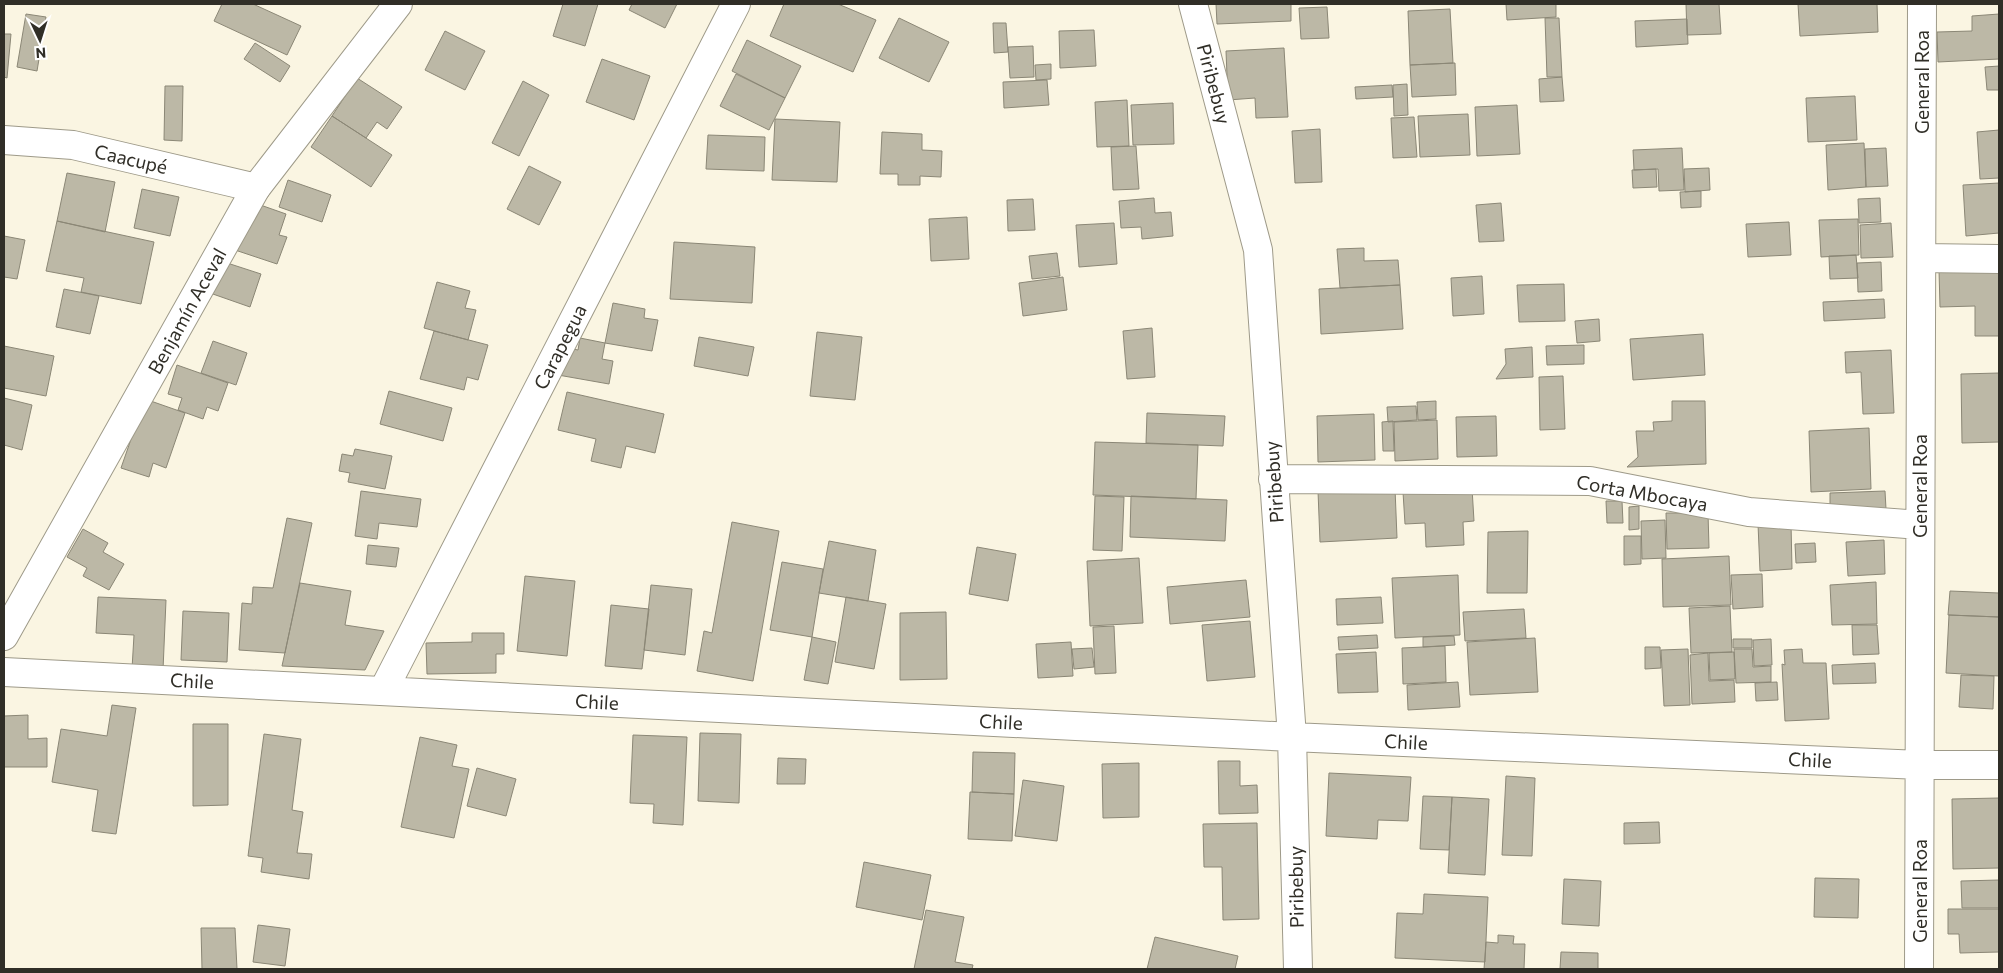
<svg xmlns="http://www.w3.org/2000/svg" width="2003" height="973" viewBox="0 0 2003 973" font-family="Commissioner,sans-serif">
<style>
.building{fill:#bcb8a6;stroke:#8b8776}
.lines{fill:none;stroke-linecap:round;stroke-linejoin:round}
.street-casing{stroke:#9e9a89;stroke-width:30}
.secondary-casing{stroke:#9e9a89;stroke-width:30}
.street{stroke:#fff;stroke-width:28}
.secondary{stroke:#fff;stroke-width:28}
.labels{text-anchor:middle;stroke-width:4;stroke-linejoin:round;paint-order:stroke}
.street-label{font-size:19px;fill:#302e27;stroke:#fff}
</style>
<rect width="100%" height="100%" fill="#faf5e2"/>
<path class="building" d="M222 4H253L301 26 287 55 214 21Z
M563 4H598L585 46 553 36Z
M632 4H677L665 28 629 10Z
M784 4H838L876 20 853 72 770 36Z
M1216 4H1291V21L1217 24Z
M1506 4H1556V17L1507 20Z
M1686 4H1719L1721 34 1687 35Z
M1798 4H1877L1878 32 1800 36Z
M1327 7 1329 38 1301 39 1299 8Z
M1450 9 1453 63 1410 65 1408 11Z
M26 14 46 17 37 71 17 67Z
M1999 14V59L1938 62 1937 32 1972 31V16Z
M899 18 949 42 929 82 879 58Z
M1545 18H1559L1562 77H1547Z
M1687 19 1688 44 1636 47 1635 21Z
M993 23H1006L1008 52 994 53Z
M1094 30 1096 66 1060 68 1059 31Z
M445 31 485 51 465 90 425 70Z
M4 34H11L7 78 4 77Z
M747 40 801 66 785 98 732 71Z
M255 43 290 66 280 82 244 59Z
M1033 46 1034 77 1010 78 1008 47Z
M1284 48 1288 117 1256 118 1255 98 1228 100 1226 51Z
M602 59 650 76 634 120 586 102Z
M1455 63 1456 95 1412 97 1410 65Z
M1051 64V79L1036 80 1035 65Z
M1999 66V90H1987L1985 67Z
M736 74 785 98 769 130 720 106Z
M1562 77 1564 101 1540 102 1539 79Z
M357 78 402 107 387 129 377 122 366 138 332 116Z
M1047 80 1049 105 1004 108 1003 82Z
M523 81 549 95 519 156 492 143Z
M1407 84 1408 115 1394 116 1393 85Z
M1392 85 1393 97 1356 99 1355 87Z
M165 86H183L182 141 164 140Z
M1855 96 1857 140 1808 142 1806 98Z
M1127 100 1129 146 1097 147 1095 102Z
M1173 103 1174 144 1133 145 1131 105Z
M1517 105 1520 154 1477 156 1475 107Z
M1468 114 1470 155 1420 157 1418 116Z
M332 116 392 155 371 187 311 147Z
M1414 117 1417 157 1393 158 1391 118Z
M775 119 840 122 837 182 772 180Z
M1320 129 1322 182 1295 183 1292 131Z
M1999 130V178L1980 179 1977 132Z
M882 132 922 134V150L942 151 941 177 920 176V185H898V174H880Z
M708 135 765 137 764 171 706 169Z
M1864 143 1866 187 1828 190 1826 145Z
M1136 146 1139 189 1113 190 1111 147Z
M1682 148 1684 190 1659 191 1658 169 1634 170 1633 150Z
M1886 148 1888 186 1866 187 1865 149Z
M529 166 561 182 539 225 507 209Z
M1709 168 1710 190 1685 192 1684 169Z
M1656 169 1657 187 1633 188 1632 170Z
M67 173 115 182 105 232 57 221Z
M288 180 331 195 322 222 279 207Z
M1999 183V233L1966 236 1963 185Z
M142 189 179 197 170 236 134 228Z
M1701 191V207L1681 208 1680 192Z
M1154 198 1155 213 1171 212 1173 236 1142 239 1141 227 1121 228 1119 201Z
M1880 198 1881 222 1859 223 1858 199Z
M1033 199 1035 230 1008 231 1007 200Z
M249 201 286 214 279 235 287 237 277 264 232 249Z
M1501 203 1504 241 1479 242 1476 205Z
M967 217 969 259 931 261 929 219Z
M1858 219 1859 255 1821 257 1819 220Z
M57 221 154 242 141 304 81 292 84 278 46 271Z
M1789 222 1791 255 1748 257 1746 224Z
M1114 223 1117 264 1079 267 1076 225Z
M1891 223 1893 257 1861 258 1860 225Z
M4 236 25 240 17 279 4 277Z
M674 242 755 247 752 303 670 299Z
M1364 248V261L1398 260 1400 285 1340 288 1337 249Z
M1057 253 1060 276 1032 279 1029 256Z
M1856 255 1858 278 1830 279 1829 256Z
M221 261 261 274 250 307 210 293Z
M1881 262 1882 291 1858 292 1857 263Z
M1999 269V336H1975V306L1940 307 1939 270Z
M1482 276 1484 314 1453 316 1451 278Z
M1063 277 1067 310 1023 316 1019 283Z
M437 282 470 291 465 308 476 310 468 340 424 328Z
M1564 284 1565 321 1519 322 1517 285Z
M1400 285 1403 329 1321 334 1319 289Z
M64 289 99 296 90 334 56 327Z
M1884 299 1885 318 1824 321 1823 302Z
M613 303 645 309 644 318 658 320 652 351 605 343Z
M1599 319 1600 341 1577 343 1575 321Z
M1152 328 1155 377 1127 379 1123 331Z
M434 331 488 345 478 380 467 377 464 390 420 379Z
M817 332 862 337 855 400 810 396Z
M1703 334 1705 375 1633 380 1630 339Z
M699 337 754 347 748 376 694 366Z
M580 338 605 343 602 359 613 361 609 384 558 375 563 347 578 350Z
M213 341 247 353 236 385 201 373Z
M1584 345V364L1547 365 1546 346Z
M4 346 54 356 46 396 4 388Z
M1532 347 1533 377 1496 379 1506 364 1505 349Z
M1891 350 1894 413 1863 414 1861 372 1846 373 1845 352Z
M177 365 228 383 218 411 207 407 203 419 178 410 182 398 168 394Z
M1999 373V442L1962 443 1961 374Z
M1563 376 1565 429 1540 430 1539 377Z
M389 391 452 408 443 441 380 424Z
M567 392 664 414 655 453 626 446 621 468 591 461 596 439 558 430Z
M4 398 32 405 22 450 4 445Z
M145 399 185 413 166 468 153 463 149 477 121 468Z
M1436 401V419L1418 420 1417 402Z
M1672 401H1705L1706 464 1627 467 1638 457 1636 431H1654L1653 422 1672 421Z
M1416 406 1417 420 1388 422 1387 407Z
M1147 413 1225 416 1223 446 1146 443Z
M1374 414 1375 460 1318 462 1317 416Z
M1496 416 1497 456 1457 457 1456 417Z
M1437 420 1438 459 1395 461 1394 422Z
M1393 421 1394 451H1383L1382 422Z
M1869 428 1871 489 1811 492 1809 431Z
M1095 442 1198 445 1196 499 1093 495Z
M355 449 392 456 385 489 348 482 350 473 339 471 342 454 353 456Z
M1395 488 1397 538 1320 542 1318 491Z
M1472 488 1474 521 1463 522 1464 545 1426 547 1425 523 1405 524 1403 492Z
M361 491 421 499 417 527 379 523 377 539 355 536Z
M1885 491 1886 509 1830 512V493Z
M1095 496 1124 497 1122 551 1093 550Z
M1131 496 1227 500 1225 541 1130 537Z
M1606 501H1622L1623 523H1607Z
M1639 506V529L1629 530V507Z
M1666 513H1708L1709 548 1667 549Z
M287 518 312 523 285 653 239 650 242 603 252 604 253 587 273 588Z
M1665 520 1666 558 1642 559 1641 521Z
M732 522 779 531 753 681 697 671 704 631 712 633Z
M1791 523 1792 569 1760 571 1758 524Z
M83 529 108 543 103 552 124 564 109 590 83 576 87 568 67 557Z
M1528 531 1527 593H1487L1488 532Z
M1624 536H1641V564L1624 565Z
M1884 540 1885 574 1848 576 1846 542Z
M829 541 876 550 868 601 819 593Z
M1815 543 1816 562 1796 563 1795 544Z
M368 545 399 548 396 567 366 564Z
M977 547 1016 554 1008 601 969 594Z
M1729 556 1731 605 1663 607 1662 559Z
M1139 558 1143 623 1090 626 1087 561Z
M782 562 823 569 812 637 770 630Z
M1762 574 1763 607 1733 609 1731 575Z
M1458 575 1460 635 1395 638 1392 578Z
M525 576 575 581 567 656 517 651Z
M1246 580 1250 617 1170 624 1167 587Z
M1876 582 1877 624 1832 625 1830 585Z
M300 583 351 591 345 625 384 631 365 670 282 666Z
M651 585 692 589 685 655 644 650Z
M1950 591 1999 593V617L1948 615Z
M98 597 166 600 163 670 132 669 134 635 96 633Z
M846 597 886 604 874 669 835 662Z
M1381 597 1383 623 1337 625 1336 599Z
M611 605 649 609 642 669 605 666Z
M1730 606 1732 652 1691 653 1689 608Z
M1524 609 1526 638 1465 641 1463 612Z
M183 611 229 613 227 662 181 660Z
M946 612 947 679 900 680V613Z
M1949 615 1999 617V676L1946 673Z
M1250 621 1255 677 1207 681 1202 625Z
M1852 625H1877L1879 654 1853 655Z
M1114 626 1116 673 1095 674 1093 627Z
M472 633H504V654H496V673L427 674 426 643 472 642Z
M1377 635 1378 648 1339 650 1338 637Z
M1454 636 1455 645 1423 647V637Z
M812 637 836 642 828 684 804 680Z
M1535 638 1538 692 1470 695 1467 642Z
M1733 639H1752V648H1733Z
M1771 639 1772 665 1754 666 1753 640Z
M1071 642 1073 676 1038 678 1036 644Z
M1445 646 1446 682 1403 684 1402 648Z
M1645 647H1660L1661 668 1645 669Z
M1092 648 1094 667 1074 669 1072 649Z
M1688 649 1690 705 1664 706 1661 650Z
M1734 649H1752L1753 667 1771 666V682L1736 683Z
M1802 649 1803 663H1826L1829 719 1785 721 1782 664 1785 665 1784 650Z
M1376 652 1378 692 1338 693 1336 654Z
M1734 652 1735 679 1710 680 1709 653Z
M1708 653 1709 681 1734 680 1735 702 1692 704 1690 655Z
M1875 663 1876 683 1833 684 1832 665Z
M1961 675 1994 676 1993 709 1959 707Z
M1458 682 1460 707 1408 710 1407 685Z
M1777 682 1778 700 1756 701 1755 683Z
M112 705 136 708 116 834 92 831 98 790 52 782 61 729 107 736Z
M28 715V739L47 738V767H4V716Z
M193 724H228V805L193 806Z
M700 733 741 734 739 803 698 801Z
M264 734 301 739 292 810 303 812 297 853 312 854 309 879 261 872 263 858 248 856Z
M633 735 687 737 683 825 653 823 654 804 630 803Z
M420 737 457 745 452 766 469 769 454 838 401 827Z
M973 752 1015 753 1014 794 972 792Z
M778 758 806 759 805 784H777Z
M1218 761H1240V786L1257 785 1258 813 1219 814Z
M1139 763V817L1103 818 1102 764Z
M477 768 516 779 506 816 467 806Z
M1329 773 1411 777 1408 821 1378 820 1377 839 1326 836Z
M1506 776 1535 778 1532 856 1502 855Z
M1023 780 1064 786 1057 841 1015 836Z
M970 792 1014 794 1012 841 968 839Z
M1423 796 1452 797 1449 850 1420 849Z
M1452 797 1489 799 1485 875 1448 873Z
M1999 798V868L1953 869 1952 799Z
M1659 822 1660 843 1624 844V823Z
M1257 823 1259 919 1223 920 1222 867H1204L1203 824Z
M864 862 931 875 922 920 856 907Z
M1815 878 1859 879 1858 918 1814 917Z
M1564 879 1601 881 1599 926 1562 924Z
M1999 880V908H1962L1961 881Z
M1424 894 1488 897 1485 962 1395 958 1397 913 1423 914Z
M1948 909H1999V952L1960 953 1959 934H1948Z
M926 910 964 917 955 962 973 965 972 969H914Z
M258 925 290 929 285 966 253 962Z
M201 928H235L237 969H202Z
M1498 935 1514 936 1513 944H1525L1524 969H1484L1486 942 1498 943Z
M1155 937 1238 956 1235 969H1147Z
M1561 952 1598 953V969H1560Z"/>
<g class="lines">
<g class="street-casing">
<path id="street" d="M1193 4 1258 250 1292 737 1298 969
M4 140 73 145 256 188
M1922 258 1999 259
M1273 479 1590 481 1749 512 1920 525
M4 672 1292 737 1920 765H1999
M383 691 736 4
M1919 969 1922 4"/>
</g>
<g class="secondary-casing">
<path id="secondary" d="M4 636 256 188 398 4"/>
</g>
<use href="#street" class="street"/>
<use href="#secondary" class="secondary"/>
</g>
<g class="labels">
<g class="street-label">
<text transform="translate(1922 82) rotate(-90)" y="7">General Roa</text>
<text transform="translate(1214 84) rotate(75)" y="7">Piribebuy</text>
<text transform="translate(131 159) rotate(13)" y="7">Caacupé</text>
<text transform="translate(187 311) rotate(-61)" y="7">Benjamín Aceval</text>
<text transform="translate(560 347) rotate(-63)" y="7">Carapegua</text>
<text transform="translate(1274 482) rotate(-94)" y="7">Piribebuy</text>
<text transform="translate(1920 486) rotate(-90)" y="7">General Roa</text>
<text transform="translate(1642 493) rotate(10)" y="7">Corta Mbocaya</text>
<text transform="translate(192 681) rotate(3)" y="7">Chile</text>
<text transform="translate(597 702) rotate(3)" y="7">Chile</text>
<text transform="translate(1001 722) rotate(3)" y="7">Chile</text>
<text transform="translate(1406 742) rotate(3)" y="7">Chile</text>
<text transform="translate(1810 760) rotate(3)" y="7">Chile</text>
<text transform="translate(1296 887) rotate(-91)" y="7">Piribebuy</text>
<text transform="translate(1920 891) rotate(-90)" y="7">General Roa</text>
</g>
</g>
<rect width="2003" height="973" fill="none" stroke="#302e27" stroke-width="10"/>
<g transform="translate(40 40) rotate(176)" stroke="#ffffff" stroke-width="4" paint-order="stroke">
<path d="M0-4L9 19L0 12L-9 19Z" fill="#302e27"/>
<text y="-8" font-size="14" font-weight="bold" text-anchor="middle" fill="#302e27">N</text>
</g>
</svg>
